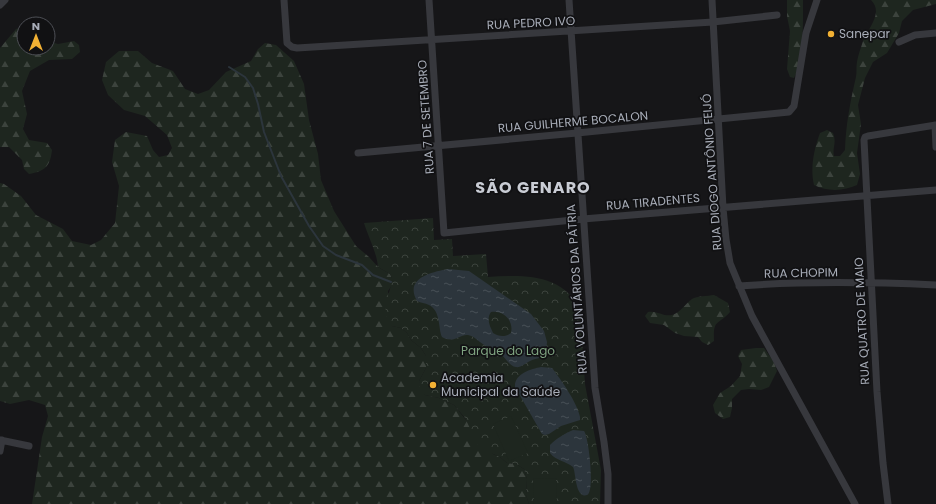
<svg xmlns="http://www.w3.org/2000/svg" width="936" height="504" viewBox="0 0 936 504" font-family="Poppins,sans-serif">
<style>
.forest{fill:url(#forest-firs)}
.park{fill:url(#park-crowns)}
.garden{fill:#1e261f}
.water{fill:url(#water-ripples);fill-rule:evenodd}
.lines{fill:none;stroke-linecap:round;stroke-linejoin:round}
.stream{stroke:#2c353c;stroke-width:2}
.minor{stroke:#37383d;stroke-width:7}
.poi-dot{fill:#f2b134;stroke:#111113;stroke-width:1.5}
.labels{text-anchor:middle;stroke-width:3.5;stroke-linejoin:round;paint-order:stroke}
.street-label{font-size:12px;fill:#a8adb8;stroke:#111113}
.poi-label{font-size:12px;fill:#a8adb8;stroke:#111113;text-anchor:start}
.park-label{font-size:12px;fill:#7fa381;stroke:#111113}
.district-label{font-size:16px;font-weight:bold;letter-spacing:1px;fill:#c9ccd4;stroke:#111113}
</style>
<defs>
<pattern id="forest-firs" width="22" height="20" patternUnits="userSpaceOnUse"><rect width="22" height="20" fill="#1e261f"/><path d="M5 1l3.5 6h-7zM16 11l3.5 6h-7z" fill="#3c433d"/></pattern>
<pattern id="park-crowns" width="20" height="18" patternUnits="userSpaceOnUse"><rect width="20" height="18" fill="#1e261f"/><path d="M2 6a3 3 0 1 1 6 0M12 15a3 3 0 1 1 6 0" fill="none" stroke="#3c433d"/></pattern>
<pattern id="water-ripples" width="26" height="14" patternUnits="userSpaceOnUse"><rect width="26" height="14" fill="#2c353c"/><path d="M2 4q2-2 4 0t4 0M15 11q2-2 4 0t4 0" fill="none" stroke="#485056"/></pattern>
</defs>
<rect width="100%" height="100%" fill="#161618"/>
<path class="forest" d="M787 0H803C803 19 804 62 794 78L790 77 787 69 790 31 787 16Z
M871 0H936V4L913 10 902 21 899 33 887 53 873 62 865 78 858 105 861 124 857 153 860 174 857 185C844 191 828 192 814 185 810 168 814 149 820 133L827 130 833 133C837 143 832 148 834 156H840L845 150C846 124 850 103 856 77 857 72 856 67 857 62 858 55 861 48 863 41 868 28 884 13 871 0Z
M24 26V48H48V41L58 44 74 41 79 45 80 52 72 59 49 60 30 71 22 91 27 114 23 129 29 140 47 143 52 150C50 167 45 171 29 174L24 169 22 160 9 147H0V48L16 29Z
M265 43 276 45 294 61 304 84 309 120 318 154 321 180 334 211 356 246 369 257 378 267 390 274 392 278V285L388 291 392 326 401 328 407 333 411 340 421 348 426 356V368L419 381 425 395 439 398 454 405 493 454 500 457 507 463 516 464 524 469 527 479 526 495 529 504H32L42 437 48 416 45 405 29 400 10 404 0 401V183L4 184 21 196 36 215 63 229 72 241 91 245 101 240 115 223 119 186 112 162 115 140 126 132 147 136 153 150 159 157 168 155 172 148 167 135 145 116 124 110 108 95 102 80 106 62 119 51H138L152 63 173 71 185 89 198 94 209 90 226 72 251 61 258 49Z
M714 295 728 303 730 312C718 326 713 318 714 341L708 345 702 342 698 337 684 336 675 333 664 325 650 323 645 316 648 312C656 310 664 317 672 315 681 312 685 304 692 299 697 296 708 296 714 295Z
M756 348H764L774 362 777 371 769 387 761 390 749 389 741 390 732 399V408L730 417 723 419 715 413 713 405 720 393 731 386 740 376 742 364 738 356 741 350Z"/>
<path class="park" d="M433 218 434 240 452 239 453 256 486 254 488 277C523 275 564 273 580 311L585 384 601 470 600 504H529L526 495 527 479 524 469 516 464 507 463 500 457 484 450 478 445 465 418 454 405 439 398 425 395 420 389 419 381 426 368V356L421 348 411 340 407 333 401 328 392 326C378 310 391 295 392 278L390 274 378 267C377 253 368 236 364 223Z"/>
<path class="garden" d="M511 416 528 453 509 461 493 424Z
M556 478 557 504H534L533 479Z"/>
<path class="water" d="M448 269 469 271 531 314 544 331 547 342 546 353C541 359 536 358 530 361 526 363 520 368 516 367 509 366 505 357 500 353 496 349 491 349 486 346 481 344 475 336 468 335 459 334 455 344 442 337 438 328 441 311 429 305 425 303 421 303 417 301 404 278 432 272 448 269ZM491 312C503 310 514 320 511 333 506 337 499 337 493 333 490 326 486 319 491 312Z
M541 367 552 368C561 380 577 402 580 417V420L561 426 549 434 545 435 542 434 515 387C514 374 531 369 541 367Z
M573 430 584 431C589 438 595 492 587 495 575 499 576 472 573 467 566 461 556 461 550 453V445C557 438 564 434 573 430Z"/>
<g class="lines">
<path class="stream" d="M229 67 245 77 253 88 258 104 264 132 281 176 309 226 323 246 336 255 362 265 373 275 391 282"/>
<path class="minor" d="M284 0 287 43 292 47 297 48 713 22 777 15
M429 0 444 233 583 219 936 190
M569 0 595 388 604 442 608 474V504
M712 0 723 208 726 239 730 263 752 316 855 504
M0 5 5 0
M899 42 915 35 936 33
M935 125 936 147
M358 153 577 133 789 112 794 106 806 33 817 0
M739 286C804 281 870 282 936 285
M0 440 29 446
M0 451 2 440
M888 504 883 463 877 392 864 140 865 137 868 136 936 125"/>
</g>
<g class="poi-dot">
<circle cx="831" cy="34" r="4"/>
<circle cx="433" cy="385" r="4"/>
</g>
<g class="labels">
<g class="street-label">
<text transform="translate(531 23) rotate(-3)" y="4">RUA PEDRO IVO</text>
<text transform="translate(426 117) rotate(-94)" y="4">RUA 7 DE SETEMBRO</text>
<text transform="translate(573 122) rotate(-5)" y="4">RUA GUILHERME BOCALON</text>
<text transform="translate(712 172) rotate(-94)" y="4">RUA DIOGO ANTÔNIO FEIJÓ</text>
<text transform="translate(653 202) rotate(-5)" y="4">RUA TIRADENTES</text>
<text transform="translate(801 273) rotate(-1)" y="4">RUA CHOPIM</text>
<text transform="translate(577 289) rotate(-94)" y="4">RUA VOLUNTÁRIOS DA PÁTRIA</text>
<text transform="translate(862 321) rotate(-93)" y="4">RUA QUATRO DE MAIO</text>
</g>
<g class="poi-label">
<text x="839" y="38">Sanepar</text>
<text x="441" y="382">Academia<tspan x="441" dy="14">Municipal da Saúde</tspan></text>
</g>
<g class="park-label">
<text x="508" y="355">Parque do Lago</text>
</g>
<g class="district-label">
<text x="533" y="193">SÃO GENARO</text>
</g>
</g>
<g transform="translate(36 36)"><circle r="19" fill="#111113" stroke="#4d4f55"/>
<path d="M0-3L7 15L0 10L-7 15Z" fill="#f2b134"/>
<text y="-6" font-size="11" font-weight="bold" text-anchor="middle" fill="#a8adb8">N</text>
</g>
</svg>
